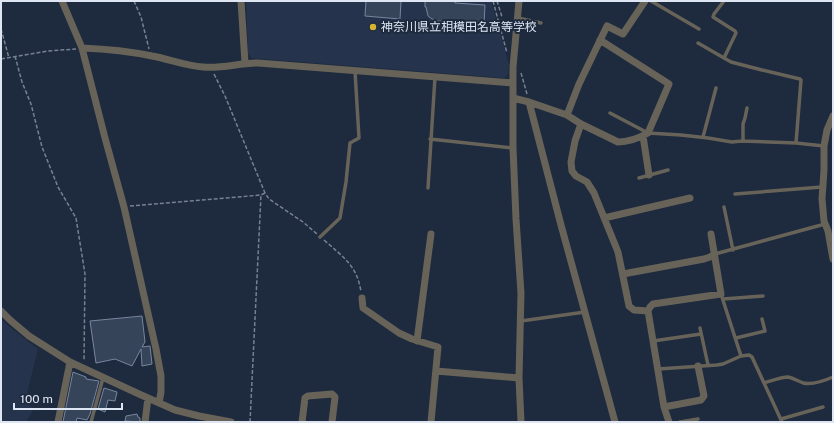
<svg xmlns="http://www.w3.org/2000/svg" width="834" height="423" viewBox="0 0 834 423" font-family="'Public Sans','Noto Sans JP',sans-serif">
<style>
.built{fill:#25344c}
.building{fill:#364459;stroke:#77869e}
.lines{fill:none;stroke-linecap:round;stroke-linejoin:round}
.path{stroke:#768192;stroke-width:1.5;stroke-dasharray:4 2;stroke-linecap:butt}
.service{stroke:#676358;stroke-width:3.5}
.minor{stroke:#676358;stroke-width:7}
.poi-dot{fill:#d7b434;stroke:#1e2a3e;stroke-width:1.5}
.labels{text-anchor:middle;stroke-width:4;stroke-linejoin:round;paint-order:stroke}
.poi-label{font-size:12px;fill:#dee6f4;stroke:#1e2a3e;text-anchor:start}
</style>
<rect width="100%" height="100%" fill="#1e2a3e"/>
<path class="built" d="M246 1H491L509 65 508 74 504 78 252 58 248 54Z
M1 319 11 328 38 349 25 402 34 409 26 422H1Z"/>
<path class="building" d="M366 1H401L400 19 365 16Z
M425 1H455V3L485 5 484 24 436 21V20L432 19 428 16 426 7H425Z
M142 316 145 342 142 347 150 346 152 364 142 366 141 349 132 366 115 359 96 363 90 321Z
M73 372 86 377V379L99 381 90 414 87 420 77 418 76 422H63Z
M104 388 117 392 115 401 108 400 105 412 98 409Z
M137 414 138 417 140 418V422L125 421 126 416Z"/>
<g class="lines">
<path class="path" d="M134 1 141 17 149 49
M493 1 507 53
M497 1 502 17
M1 29 9 58
M15 56 22 82 31 104 42 147 58 187 76 218 85 274 84 361
M1 59 48 51 76 49
M521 73 527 94
M214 74 225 96 265 193 269 199 303 222 317 234
M130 206 261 195 265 193
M324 240C343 257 357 265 361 292
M250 422 261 195"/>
<path class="service" d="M651 1 699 29
M724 1 714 14 713 17 735 31 736 33 724 58 731 62 762 70 800 79 801 80 796 143
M518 18 541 23
M698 43 724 58
M610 113 648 133 681 135 708 138 732 142 742 141 796 143 824 146
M703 137 716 88
M430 139 513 148
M743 141V124L745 118 747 108
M639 178 668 170
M428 188 435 77
M735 194 822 187
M724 207 733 250
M320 237 340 218 346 182 350 143 359 138 355 71
M715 254 825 224
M721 294 741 356 749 355 752 357 782 422
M723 299 763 296
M521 321 585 312
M700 328 708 365
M736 338 765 331 762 319
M653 341 701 334
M658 369 717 365 723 364 741 356
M764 383C771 381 781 377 788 377 793 378 798 381 803 383 813 385 824 381 833 377
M781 419 823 407
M91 422 103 378
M680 422 698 419"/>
<path class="minor" d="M62 1 82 48 105 138 124 207 156 349 161 376V392L159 403
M241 1 245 63
M519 1 513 67V148L516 219 521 293 519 378 521 422
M82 48C106 49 128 51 152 56 169 59 186 66 203 67 221 69 239 63 258 63L513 83
M513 98 529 102 567 115 579 84 607 26 623 34 645 1
M529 102 561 225 615 422
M567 115 581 124 618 142C628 142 639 138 648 133L669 84 600 40
M833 116 827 130 824 146V170L822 199 824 221 828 231 833 259
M581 124 575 141 571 162 572 171 576 176 587 182 594 193 618 252 629 306 634 310 648 311 664 407 669 422
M643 136 649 175
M604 218 690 198
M623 274 704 259 710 257 714 255
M362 298 363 308 399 333 412 339 438 347 431 422
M1 311 10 320 29 336 70 362 139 394 175 410 199 416 231 422
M648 311 650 307 653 304 721 294 711 234
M417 341 431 234
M436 371 519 378
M664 407 701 400 704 396 698 366
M58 422 70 362
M145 422 148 398
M302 422 305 398 308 396 332 394 335 397 332 422"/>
</g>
<circle class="poi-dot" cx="373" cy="27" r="4"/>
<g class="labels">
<g class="poi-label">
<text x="381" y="31">神奈川県立相模田名高等学校</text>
</g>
</g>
<rect width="834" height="423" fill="none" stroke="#dee6f4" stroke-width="4"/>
<path d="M14 403v6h108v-6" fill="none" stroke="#dee6f4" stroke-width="2"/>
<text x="20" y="403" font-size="12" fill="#dee6f4" stroke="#1e2a3e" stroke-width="3" paint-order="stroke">100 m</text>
</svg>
